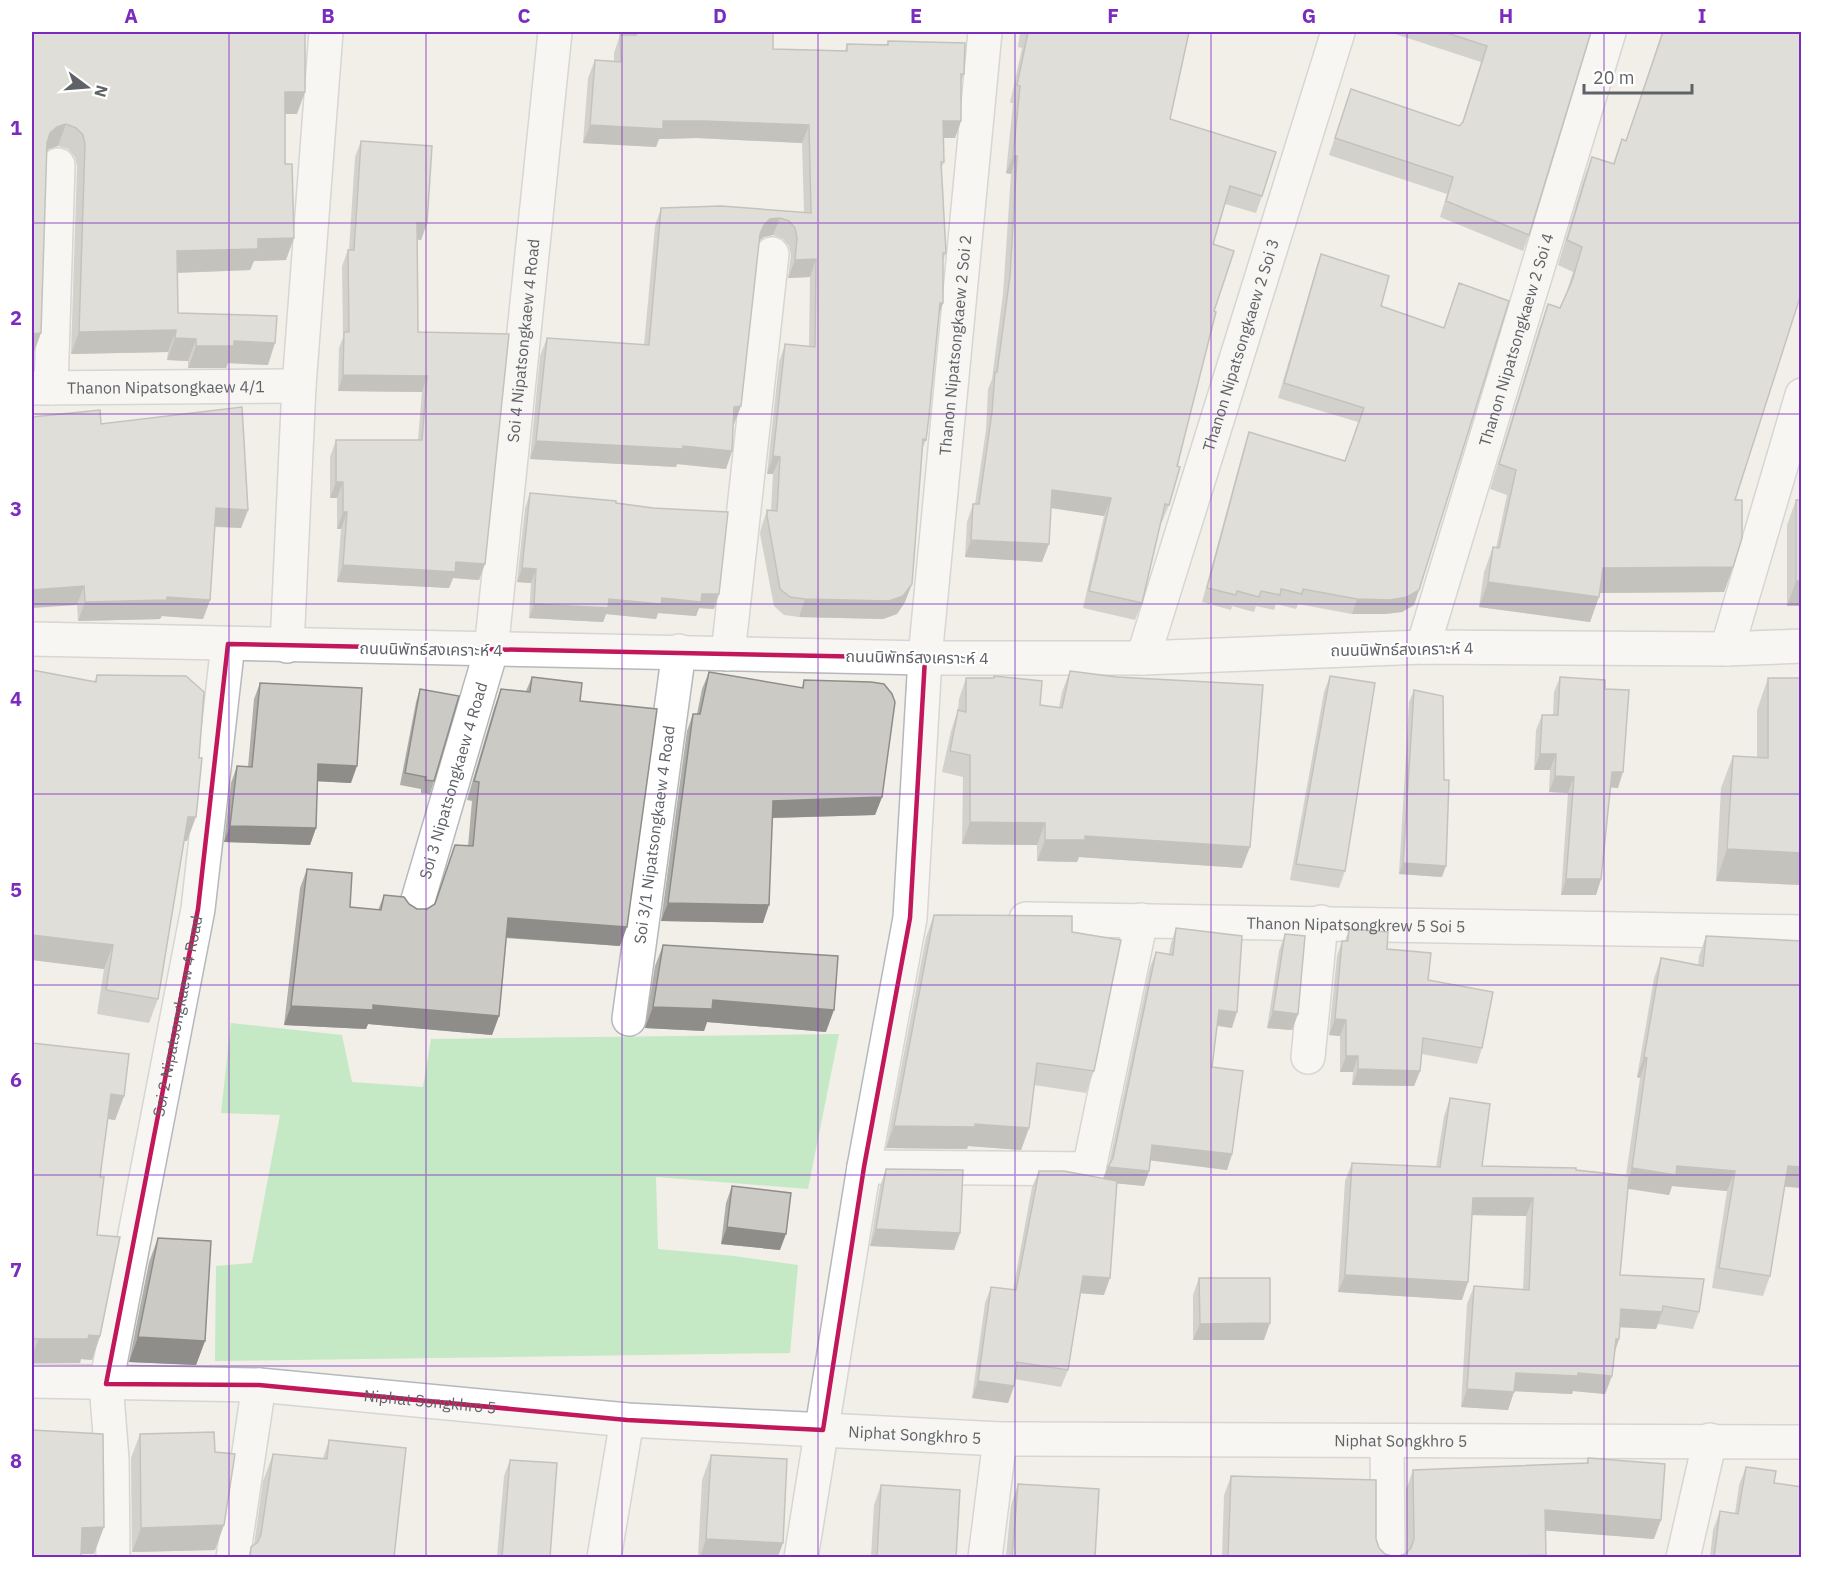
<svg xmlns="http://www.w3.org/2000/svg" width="1833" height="1589" viewBox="0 0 1833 1589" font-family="'IBM Plex Sans','Noto Sans Thai',sans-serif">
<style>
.green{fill:#c5e8c5}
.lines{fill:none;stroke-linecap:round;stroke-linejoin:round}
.minor-casing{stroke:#b5b8bc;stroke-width:36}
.minor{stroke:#fff;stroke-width:33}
.wall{fill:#afaea9}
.shaded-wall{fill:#8f8d8a}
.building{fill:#cccac5;stroke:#8f8d8a;stroke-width:1.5}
.marked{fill:none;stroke:#c2185b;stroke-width:4.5;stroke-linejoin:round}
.grid{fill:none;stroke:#7b2cbf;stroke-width:1.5;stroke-opacity:0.55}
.labels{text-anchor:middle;stroke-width:4.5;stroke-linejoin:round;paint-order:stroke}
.street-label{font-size:16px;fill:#5f6368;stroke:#fff}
.neatline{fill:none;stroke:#7b2cbf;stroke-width:2}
.grid-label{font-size:20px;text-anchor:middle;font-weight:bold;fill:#7b2cbf}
</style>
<rect width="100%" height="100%" fill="#f1efe8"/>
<path class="green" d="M231 1023 342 1035 352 1082 423 1087 431 1039 839 1034 808 1189 656 1177 658 1249 734 1256 798 1265 790 1353 215 1361 216 1266 252 1263 280 1115 221 1113Z"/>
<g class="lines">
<g class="minor-casing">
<g id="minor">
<path id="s1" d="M32 388 299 386"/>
<path d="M51 388 58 165"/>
<path d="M32 639 925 658H1143L1423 647 1727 649 1802 646"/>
<path d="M287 646 299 386 326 32"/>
<path id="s2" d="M1423 647 1609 32"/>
<path d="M1727 649 1802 395"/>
<path d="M728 654 772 254"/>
<path id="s3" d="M1143 658 1338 32"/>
<path id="s4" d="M415 910 491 651 555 32"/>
<path id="s5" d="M1026 919 1802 932"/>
<path id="s6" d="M629 1019 679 651"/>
<path d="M1308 1057 1321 922"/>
<path d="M864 1167 1089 1169 1141 920"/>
<path id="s7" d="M32 1381 259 1385 627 1420 1000 1439 1802 1442"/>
<path d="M1387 1442 1388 1558"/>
<path id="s8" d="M113 1558 112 1459 106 1384 198 909 228 644"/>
<path d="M233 1558 259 1385"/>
<path d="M604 1558 627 1420"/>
<path id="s9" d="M801 1558 864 1167 910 918 925 658 985 32"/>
<path d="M985 1558 1000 1439"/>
<path d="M1683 1558 1710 1440"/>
</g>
</g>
<use href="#minor" class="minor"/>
</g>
<path class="wall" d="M32 32 297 114H285L286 260 254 261 250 270 177 273 178 313 268 365 228 363 226 368H188V361L167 360 168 352 71 354 77 166 75 157 68 149 58 146 49 149 47 150 33 355Z
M631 32H773V49L845 51 847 44H887L888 41 964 74 961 82V121L955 138H943L944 162 941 169 946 253 943 260V303L938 316 926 440 922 449 905 602 897 614 883 619 799 617 784 615 774 606 760 534 761 528 767 510 771 511 773 474H767L779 362 785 344 809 346 810 277 788 278 791 255 789 246 783 239 773 235 764 237 759 241 741 406 734 424H733L732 451 726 469 677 464 676 467 530 459 540 356 547 338 644 345 655 226 661 208 804 212 802 143 697 138 659 139 656 147 583 143 588 78 595 60 614 61V53L620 35H631Z
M1020 32H1189L1170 119 1262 196 1256 213 1225 204 1213 244 1214 311 1169 505 1162 522H1161L1142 603 1135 620 1083 608 1104 516 1051 508 1042 562 965 557 967 522 973 504H975L986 430 988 389 992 379 1003 294 1011 174 1006 173 1013 103H1010L1022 48 1018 47Z
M1389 32H1591L1529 235 1523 251 1440 217 1447 194 1329 155 1351 89 1459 126 1462 123 1481 62Z
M1662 32H1802L1735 500 1733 567 1724 592 1599 593 1590 622 1479 607 1484 572 1493 547 1496 548 1507 495 1490 489 1539 329 1548 304 1560 308 1566 294 1573 272 1558 265 1583 181 1592 157 1613 164 1622 139 1626 141Z
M361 141 427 223 421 240 417 239 418 332 485 564 479 580 453 578 449 588 337 582 341 529H337V498H330V457L336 440H418L422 392 338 391 339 348 343 337 342 266 348 250H349L355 157Z
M1321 254 1381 306 1419 590 1414 605 1402 612 1385 614H1352L1298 604 1296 609 1276 604 1274 610 1256 606 1254 612 1232 606 1231 610 1202 602 1244 447 1249 432 1345 461 1358 422 1278 398 1316 269Z
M101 424 248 510 241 528 215 527 210 600 203 619 162 616 160 619 78 621 77 605Z
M530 493 616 503 714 609 699 608 696 616 658 613 656 619 606 614 603 622 529 618 531 583 517 582 525 508Z
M1796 500 1802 606H1787V525Z
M32 670 94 682 97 675 187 841H184L158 999 149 1023 97 1014 104 969 32 960Z
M1070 671 1242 868 1079 857 1077 862 1037 861V845L962 844 963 777 942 772 951 731 958 710 959 699 966 678H993L994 676 1040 705 1059 707 1062 692Z
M709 672 802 688 804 680 882 797 875 815 773 818 763 923 661 921 687 731 693 714H697L702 689Z
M1330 676 1345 871 1339 888 1290 880 1324 692Z
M532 677 580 701 620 946 506 938 499 1016 492 1035 368 1024 366 1029 284 1025 300 888 307 869 350 907 378 910 384 895 409 904 417 909H427L434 905 455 845 468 846 472 801 467 800 494 708 501 689 526 691Z
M1560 677 1605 689 1618 788 1610 787 1601 879 1596 895H1561L1568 793 1549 792 1550 770H1534L1536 730 1542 715H1553L1554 692Z
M1768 678 1802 885 1716 881 1721 788 1733 756 1757 758V710Z
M260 683 351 783 317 781 316 828 310 845 224 842 231 783 237 766 248 767 254 699Z
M420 689 434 781 430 794 421 793V789L400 785 416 702Z
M1414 690 1442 877 1399 874 1409 702Z
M934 915 1072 932 1094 1071 1086 1093 1034 1085 1029 1128 1021 1150 968 1146 967 1149 886 1148 926 937Z
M1176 928 1232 1028 1217 1026 1212 1067 1232 1154 1227 1170 1151 1160 1149 1171 1144 1186 1117 1183 1104 1295 1081 1293 1068 1370 1061 1387 1015 1379 1014 1386 1008 1403 972 1398 985 1303 991 1287 1013 1290 1032 1187 1039 1171 1103 1179 1109 1164 1150 967 1156 952 1169 954 1171 943Z
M1349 929 1387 949 1428 980 1482 1048 1477 1064 1422 1054 1420 1071 1414 1086 1352 1085 1353 1072H1340V1036L1329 1035 1337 956 1342 941H1345Z
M1285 934 1298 1014 1292 1030 1267 1028 1279 951Z
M1706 936 1802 1188 1785 1187 1770 1276 1763 1296 1712 1288 1727 1191 1672 1186 1669 1195 1628 1189 1620 1275 1699 1312 1693 1329 1658 1324 1656 1329 1620 1327 1619 1339 1615 1351 1612 1376 1605 1394 1573 1391 1572 1394 1514 1391 1508 1410 1461 1407 1467 1304 1474 1286 1523 1290 1526 1216 1472 1215 1462 1300 1338 1292 1345 1181 1352 1163 1436 1167 1444 1116 1450 1098 1482 1166 1576 1170 1626 1175 1640 1078 1637 1077 1654 978 1661 958 1698 965 1699 956Z
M663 945 826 1032 707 1022 704 1031 645 1028 655 966Z
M32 1043 124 1096 115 1120 108 1119 100 1177 97 1235 100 1336 92 1360 81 1359 80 1363H32Z
M886 1169 960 1233 954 1250 870 1246 880 1186Z
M732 1186 780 1250 721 1244 726 1203Z
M158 1238 205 1341 196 1365 129 1362 149 1262Z
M1199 1278 1264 1340H1193V1295Z
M140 1434 215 1452V1550L132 1552 131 1458Z
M329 1440 394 1557H248L251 1547 254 1545 263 1481 273 1454 323 1458Z
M711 1455 778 1557H698L702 1480Z
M1588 1458 1654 1539 1545 1530V1557H1222L1224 1495 1231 1476 1376 1539 1379 1548 1385 1554 1396 1557 1405 1554 1407 1553 1406 1490 1413 1470 1586 1463Z
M510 1460 550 1557H497L504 1476Z
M1746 1467 1774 1483 1802 1557H1710L1713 1530 1720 1511 1735 1513 1739 1485Z
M1018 1484 1095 1557H1006L1011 1505Z
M881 1485 956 1557H871L874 1505Z"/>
<path class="shaded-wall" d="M285 92H305L297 114H277Z
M663 121H703L809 125 802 143 697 138 659 139 656 147 583 143 590 125Z
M943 121H961L955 138H937Z
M66 124 58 146 49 149 42 155 50 133 57 127Z
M1013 156H1017L1011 174 1006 173Z
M780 218 773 235 764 237 757 242 753 251 764 225 770 219Z
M417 223H427L421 240 411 239Z
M294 238 286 260 254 261 250 270 169 273 177 251 258 239Z
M816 259 810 277 788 278 795 260Z
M940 303H943L937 321Z
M176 330 168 352 71 354 79 332Z
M41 333 33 355H32V334Z
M175 338 196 339 188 361 167 360Z
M234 341 275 343 268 365 228 363 226 368H188L196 346Z
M343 375 427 376 422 392 338 391Z
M741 406 734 424 728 425 734 407Z
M536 441 683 446 732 451 726 469 677 464 676 467 530 459Z
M773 456 780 457 773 474H767Z
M336 482H343L337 498H330Z
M1052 490 1111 498 1104 516 1045 507Z
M216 508 248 510 241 528 210 526Z
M343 512H347L341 529H337Z
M971 540 1049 544 1042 562 965 557Z
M456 562 485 564 479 580 453 578 449 588 337 582 343 565Z
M1733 567 1724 592 1594 593 1603 568Z
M522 568 536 569 531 583 517 582Z
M1796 581H1802V606H1787Z
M1488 582 1599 597 1590 622 1479 607Z
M912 584 905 602 897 614 883 619 799 617 805 599Z
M84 586 77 605 32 608V590Z
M1419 590 1414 605 1402 612 1385 614H1352L1357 599Z
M702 594H719L714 609 699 608 696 616 658 613 656 619 606 614 603 622 529 618 534 604Z
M167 597 210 600 203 619 162 616 160 619 78 621 85 602Z
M1540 754H1556L1550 770H1534Z
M318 764 357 766 351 783 312 781Z
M1612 772H1623L1618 788 1606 787Z
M1555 776 1574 777 1568 793 1549 792Z
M882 797 875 815 767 818 773 801Z
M188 817H196L187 841H179Z
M970 822 1045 823 1037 845 962 844Z
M230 826 316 828 310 845 224 842Z
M1085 836 1250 847 1242 868 1079 857 1077 862 1037 861 1045 840Z
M1727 849 1802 853V885L1716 881Z
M1403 863 1446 866 1442 877 1399 874Z
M1566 879H1601L1596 895H1561Z
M668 903 769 905 763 923 661 921Z
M508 918 627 927 620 946 501 937Z
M32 935 113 945 104 969 32 960Z
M713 1000 834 1010 826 1032 707 1022 704 1031 645 1028 653 1007Z
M373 1005 499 1016 492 1035 368 1024 366 1029 284 1025 291 1006Z
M1219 1010 1237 1012 1232 1028 1214 1025Z
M1273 1011 1298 1014 1292 1030 1267 1028Z
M1335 1019 1346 1020 1340 1036 1329 1035Z
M1346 1056H1358L1353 1072H1340Z
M1644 1057 1647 1058 1640 1078 1637 1077Z
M1358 1069 1420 1071 1414 1086 1352 1085Z
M111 1094 124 1096 115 1120 102 1118Z
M975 1124 1029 1128 1021 1150 968 1146 967 1149 886 1148 894 1126Z
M1152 1145 1232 1154 1227 1170 1147 1160Z
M1677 1166 1735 1171 1727 1191 1672 1186 1669 1195 1625 1188 1632 1168Z
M1788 1166 1802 1167V1188L1781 1186Z
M1108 1167 1149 1171 1144 1186 1102 1182Z
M1473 1198H1533L1526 1216 1467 1215Z
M727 1227 786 1234 780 1250 721 1244Z
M876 1229 960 1233 954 1250 870 1246Z
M1345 1275 1468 1282 1462 1300 1338 1292Z
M1083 1276 1110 1278 1104 1295 1077 1293Z
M1621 1309 1662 1312 1656 1329 1615 1327Z
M1270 1323 1264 1340H1193L1200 1324Z
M89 1335 100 1336 92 1360 81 1359 80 1363H32V1357L38 1339Z
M138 1337 205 1341 196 1365 129 1362Z
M1616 1339H1619L1613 1357Z
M1516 1373H1578L1612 1376 1605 1394 1573 1391 1572 1394 1509 1391Z
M978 1381 1014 1386 1008 1403 972 1398Z
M1467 1389 1514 1392 1508 1410 1461 1407Z
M1545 1510 1661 1520 1654 1539 1538 1530Z
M224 1525 215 1550 132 1552 141 1528Z
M104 1527 94 1554H73L82 1528Z
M706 1539 783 1543 778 1557H700Z
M1546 1555 1545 1557H1475Z"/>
<path class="building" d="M32 32H305V92H285V164H292L294 238 258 239V249L177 251 178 313 277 316 275 343 234 341V346H196V339L175 338 176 330 79 332 85 144 83 135 76 128 66 124 57 127 50 133 47 143 41 333 32 334Z
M636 32H773V49L847 51V44L888 45V41L965 43 964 74H961V121H943L944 162H941L946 253H943V303H940L929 416 926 440 923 439 912 584 903 596 889 601 805 599 790 597 780 589 767 516V510L777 511 780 457 773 456 785 344 815 347 816 259 795 260 797 238 795 228 789 221 780 218 770 219 764 225 760 234 741 406 734 407 732 451 683 446V449L536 441 547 338 649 345 661 208 721 206 811 213 809 125 703 121H663V129L590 125 595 60 621 62 620 35H636Z
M1028 32H1189L1170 119 1276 152 1262 196 1230 186 1213 244 1234 251 1214 311 1216 312 1177 466 1180 467 1169 505 1165 504 1142 603 1089 591 1111 498 1052 490 1049 544 971 540 973 504H979L992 412 995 372H997L1010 276 1017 156H1013L1020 86 1017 85Z
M1444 32H1591L1529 235 1446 201 1453 177 1335 138 1351 89 1459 126 1463 122 1487 46Z
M1663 32H1802V291L1735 500H1742V538L1733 567 1603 568 1599 597 1488 582 1493 547 1499 548 1516 470 1499 464 1548 304 1560 308 1572 281 1582 247 1567 240 1592 157 1614 164 1622 139 1626 141Z
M361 141 432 146 427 223H417L418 332 509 334 485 564 456 562 455 572 343 565 347 512H343V482H336V440H422L427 376 343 375 344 332H349L348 250H354Z
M1321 254 1389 276 1381 306 1444 328 1459 283 1509 301 1419 590 1407 597 1390 600 1357 599 1303 589 1302 594 1281 589 1280 595 1261 591 1259 597 1237 591 1236 595 1207 588 1249 432 1345 461 1364 408 1284 383Z
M242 407 248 510 216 508 210 600 167 597V600L85 602 84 586 32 590V417L100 410 101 424Z
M530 493 616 501V503L653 508 728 512 719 594H702L701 602 662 598 661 604 609 599 608 608 534 604 536 569 522 568Z
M1796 500H1802V581H1796Z
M32 670 96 682 97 675 186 676 204 692 199 758H202L196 817H188L158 999 106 990 113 945 32 935Z
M1070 671 1117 677 1263 685 1250 847 1085 836V840H1045V823L970 822V755L950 751 958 710 966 712V678H994V676L1042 681 1040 705 1062 708Z
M709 672 803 688 804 680 871 682 884 684 892 694 895 702 882 797 773 801 769 905 668 903 693 714H700Z
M1330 676 1375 683 1345 871 1296 864Z
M532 677 582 683 580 701 657 709 627 927 508 918 499 1016 373 1005V1010L291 1006 307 869 352 873 350 907 381 910 384 895 404 897 409 904 417 909H427L435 904 455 845 473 846 479 782 474 781 501 689 530 692Z
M1560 677 1605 680V689L1629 690 1623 772H1612L1601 879H1566L1574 777 1555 776 1556 754H1540L1542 715H1558Z
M1768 678H1802V853L1727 849 1733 756 1768 758Z
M260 683 362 688 357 766 318 764 316 828 230 826 237 766 252 767Z
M420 689 459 696 434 781 425 780 426 777 405 773Z
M1414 690 1443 696 1444 780H1449L1446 866 1403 863Z
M934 915 1072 916V932L1121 940 1094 1071 1037 1063 1029 1128 975 1124V1127L894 1126Z
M1176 928 1242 936 1237 1012 1219 1010 1212 1067 1243 1071 1232 1154 1152 1145 1149 1171 1108 1167 1113 1158 1156 952 1173 955Z
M1349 929 1388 932 1387 949 1431 953 1428 980 1493 992 1482 1048 1423 1038 1420 1071 1358 1069V1056H1346V1020L1335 1019 1342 941H1348Z
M1285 934 1305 936 1298 1014 1273 1011Z
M1706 936 1802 941V1167L1788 1166 1770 1276 1719 1268 1735 1171 1677 1166 1676 1175 1632 1168 1647 1058 1644 1057 1661 958 1703 966Z
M663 945 838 956 834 1010 713 1000 712 1009 653 1007Z
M32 1043 129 1054 124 1096 111 1094 100 1177H104L97 1235 120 1237 100 1336 89 1335 88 1339H38L32 1338Z
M1450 1098 1490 1104 1482 1166 1576 1168V1170L1629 1176 1620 1275 1704 1279 1699 1312 1663 1306 1662 1312 1621 1309 1619 1339H1616L1612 1376 1578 1373V1376L1516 1373 1514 1392 1467 1389 1474 1286 1529 1290 1533 1198H1473L1468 1282 1345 1275 1352 1163 1440 1167Z
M886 1169 963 1170 960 1233 876 1229Z
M1039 1171H1064L1117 1181 1110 1278 1083 1276 1068 1370 1017 1362 1014 1386 978 1381 991 1287 1016 1290Z
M732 1186 791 1193 786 1234 727 1227Z
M158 1238 211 1241 205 1341 138 1337Z
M1199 1278H1270V1323L1200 1324Z
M32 1430 103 1434 104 1527 82 1528 81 1557H32Z
M214 1432 215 1452 235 1454 224 1525 141 1528 140 1434Z
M329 1440 406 1448 394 1557H250L251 1547 258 1542 261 1534 273 1454 327 1459Z
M711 1455 787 1459 783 1543 706 1539Z
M1588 1458 1665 1464 1661 1520 1545 1510 1546 1555 1475 1557H1228L1231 1476 1376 1480V1539L1379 1548 1385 1554 1396 1557 1405 1554 1411 1548 1414 1539 1413 1470 1588 1463Z
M510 1460 557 1463 550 1557H502Z
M1746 1467 1776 1471 1774 1483 1802 1487V1557H1714L1720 1511 1738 1514Z
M1018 1484 1099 1489 1095 1557H1012Z
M881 1485 960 1490 956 1557H877Z"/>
<path d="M0 0H1833V1589H0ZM228 644 925 658 910 918 864 1167 823 1430 627 1420 259 1385 106 1384 198 909Z" fill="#f1efe8" fill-opacity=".55" fill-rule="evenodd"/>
<path class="marked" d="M228 644 925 658 910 918 864 1167 823 1430 627 1420 259 1385 106 1384 198 909Z"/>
<path class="grid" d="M229 32V1558M426 32V1558M622 32V1558M818 32V1558M1015 32V1558M1211 32V1558M1407 32V1558M1604 32V1558M32 223H1802M32 414H1802M32 604H1802M32 794H1802M32 985H1802M32 1175H1802M32 1366H1802"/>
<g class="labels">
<g class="street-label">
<text dy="6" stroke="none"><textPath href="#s2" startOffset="321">Thanon Nipatsongkaew 2 Soi 4</textPath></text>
<text dy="6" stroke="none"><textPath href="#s4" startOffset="582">Soi 4 Nipatsongkaew 4 Road</textPath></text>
<text dy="6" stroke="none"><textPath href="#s9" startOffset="1224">Thanon Nipatsongkaew 2 Soi 2</textPath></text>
<text dy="6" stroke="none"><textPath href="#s3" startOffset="328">Thanon Nipatsongkaew 2 Soi 3</textPath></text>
<text dy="6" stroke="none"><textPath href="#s1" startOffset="134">Thanon Nipatsongkaew 4/1</textPath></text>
<text transform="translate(431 649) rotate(1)" y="6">ถนนนิพัทธ์สงเคราะห์ 4</text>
<text transform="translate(1402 649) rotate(-1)" y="6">ถนนนิพัทธ์สงเคราะห์ 4</text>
<text transform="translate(917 657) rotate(1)" y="6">ถนนนิพัทธ์สงเคราะห์ 4</text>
<text dy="6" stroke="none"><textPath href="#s4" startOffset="135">Soi 3 Nipatsongkaew 4 Road</textPath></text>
<text dy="6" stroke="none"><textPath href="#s6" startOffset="186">Soi 3/1 Nipatsongkaew 4 Road</textPath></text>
<text dy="6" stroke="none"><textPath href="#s5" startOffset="330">Thanon Nipatsongkrew 5 Soi 5</textPath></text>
<text dy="6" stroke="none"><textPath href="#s8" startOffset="549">Soi 2 Nipatsongkaew 4 Road</textPath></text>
<text dy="6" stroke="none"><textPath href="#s7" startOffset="399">Niphat Songkhro 5</textPath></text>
<text dy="6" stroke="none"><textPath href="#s7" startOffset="885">Niphat Songkhro 5</textPath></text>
<text dy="6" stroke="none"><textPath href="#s7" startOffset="1371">Niphat Songkhro 5</textPath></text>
</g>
</g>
<rect width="1833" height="1589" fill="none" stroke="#ffffff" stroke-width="66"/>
<g transform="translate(87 87) rotate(106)" stroke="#ffffff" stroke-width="4.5" paint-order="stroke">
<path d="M0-4.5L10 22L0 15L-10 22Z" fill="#5f6368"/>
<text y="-9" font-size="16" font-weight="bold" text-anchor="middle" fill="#5f6368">N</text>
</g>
<path d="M1584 84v9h108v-9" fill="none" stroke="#5f6368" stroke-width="3"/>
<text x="1593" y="84" font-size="18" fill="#5f6368" stroke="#ffffff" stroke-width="4.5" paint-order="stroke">20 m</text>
<rect x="33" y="33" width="1767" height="1523" class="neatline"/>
<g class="grid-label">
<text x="131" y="23">A</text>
<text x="328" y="23">B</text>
<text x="524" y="23">C</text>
<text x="720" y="23">D</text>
<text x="916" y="23">E</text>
<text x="1113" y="23">F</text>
<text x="1309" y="23">G</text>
<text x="1506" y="23">H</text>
<text x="1702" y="23">I</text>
<text x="16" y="135">1</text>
<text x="16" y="325">2</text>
<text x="16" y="516">3</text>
<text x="16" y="706">4</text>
<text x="16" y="897">5</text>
<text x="16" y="1087">6</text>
<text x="16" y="1277">7</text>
<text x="16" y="1468">8</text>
</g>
</svg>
